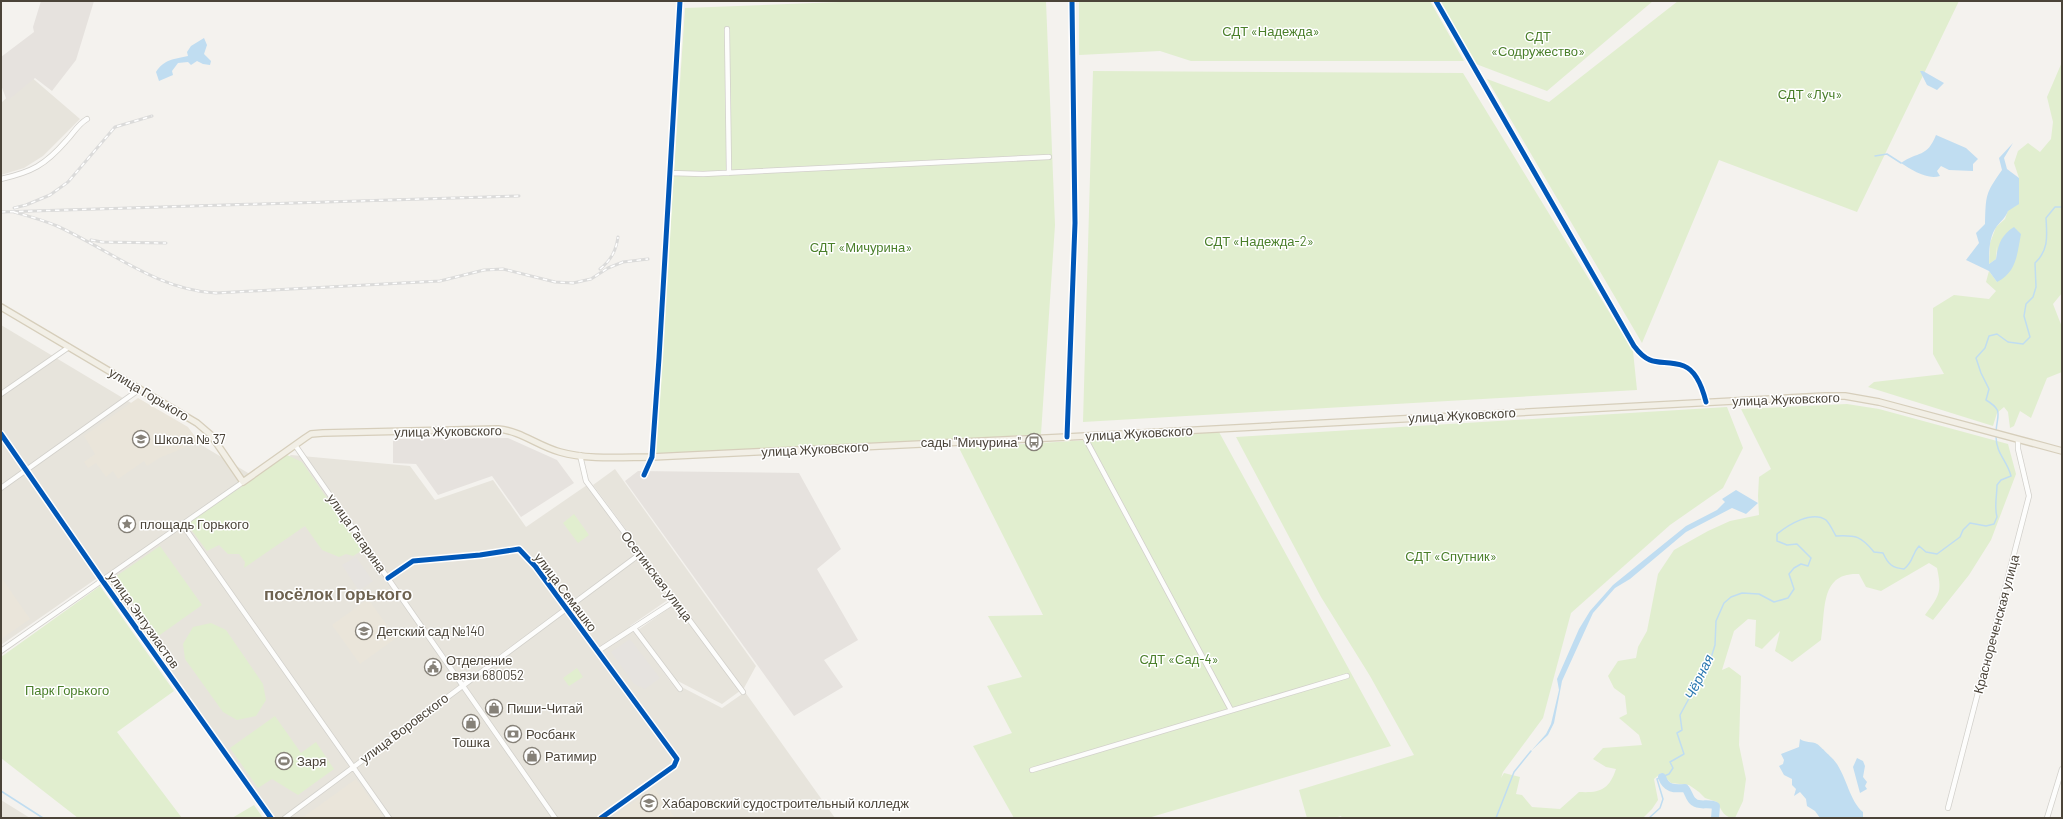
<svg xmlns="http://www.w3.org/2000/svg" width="2063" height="819" viewBox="0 0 2063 819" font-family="Barlow,sans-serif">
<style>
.residential{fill:#e7e4dc}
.industrial{fill:#e6e2de}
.education{fill:#eae5da}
.green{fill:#e1eecf}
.parking{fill:#e6e3df}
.water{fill:#c0ddf1}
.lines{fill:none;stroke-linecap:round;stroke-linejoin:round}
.stream{stroke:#c0ddf1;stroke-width:1.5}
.river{stroke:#c0ddf1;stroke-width:8}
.minor-casing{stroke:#d2d0cb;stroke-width:6}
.major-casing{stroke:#d6cebb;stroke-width:8}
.minor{stroke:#fdfdfc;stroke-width:4.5}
.major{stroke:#f2efe6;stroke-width:5.5}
.rail-casing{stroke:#dbdbda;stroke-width:3}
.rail{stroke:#fff;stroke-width:1.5;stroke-dasharray:4.5;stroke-linecap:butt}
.cycleway-casing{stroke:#fff;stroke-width:8}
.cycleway{stroke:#0057b8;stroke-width:5}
.labels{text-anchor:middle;stroke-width:3;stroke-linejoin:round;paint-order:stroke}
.park-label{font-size:13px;fill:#4a7f2a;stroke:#fff}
.street-label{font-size:13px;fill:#4b4439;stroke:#fff}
.poi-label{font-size:13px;fill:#4b4439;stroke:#fff;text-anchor:start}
.water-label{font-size:14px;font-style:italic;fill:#2e7ab2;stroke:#fff}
.district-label{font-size:17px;font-weight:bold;fill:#6e6250;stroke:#fff}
</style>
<rect width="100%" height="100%" fill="#f4f2ee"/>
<path class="residential" d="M30 76 80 119 43 156 24 168 1 175V103Z
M1 325 258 479 291 455 410 466 435 500 493 480 526 527 587 485 669 599 630 626 670 681 722 708 745 692 835 818H274L103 574 1 645Z
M615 469 756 666 744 688 722 704 674 679 638 630 679 601 593 485Z
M1 800 30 818H1Z"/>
<path class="industrial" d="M41 1H94L76 60 52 91 35 78 7 101 1 85V57L34 32 33 27Z
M508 438 557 460 574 483 521 517 492 476 438 495 416 464 393 463V439Z
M638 471 799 473 841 549 817 569 858 640 824 660 843 687 794 716 625 481Z"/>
<path class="education" d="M138 398 188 427 199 442 159 458 147 466 144 461 118 479 113 471 106 477 96 463 88 468 84 462 95 454 84 436Z
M1 577 30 619 1 639Z
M368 599 396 638 360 664 332 625Z
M356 779 384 818H302Z
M654 788 675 818H612Z"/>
<path class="green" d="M866 1H1046L1055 225 1041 434 669 458 655 455 685 8Z
M1079 1H1430L1464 61H1191L1160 51 1079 55Z
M1439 1H1653L1547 91 1476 64Z
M1678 1H1959L1857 212 1719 160 1642 343 1487 79 1549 102Z
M2062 62V293L2053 304 2062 327V372L2047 378 2031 418 2020 411 2014 426 2010 428 2008 412 2004 407 1997 413 1993 426 1868 387 1874 382 1944 374 1933 354V308L1954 295 1989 299 1996 291 1986 282 1989 271 1997 282V246L1996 259 1989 264 1990 243 1996 227 2005 219 2019 178 2014 163 2018 151 2028 143 2040 152 2051 139 2053 122 2047 97Z
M1093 71 1463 73 1633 351 1637 390 1083 422Z
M1847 404 1879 409 2008 444 2016 474 1991 540 1969 575 1933 620 1925 615C1940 595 1942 592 1937 568L1929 563 1881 591 1866 587 1859 574C1819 572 1826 611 1821 640L1792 662 1775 651 1780 631 1762 649 1755 646 1756 620 1748 619 1734 631 1722 670 1729 667 1741 676 1739 745 1746 779 1743 801 1735 818C1724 818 1722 811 1717 802L1705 798 1699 792 1689 785 1671 783 1661 773 1654 779 1658 800 1652 809 1643 818H1342L1341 816 1334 818H1307L1299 790 1414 755 1370 676 1321 597 1236 437 1727 407 1743 448 1723 488 1670 525 1571 613 1543 718 1503 772 1501 778 1504 773 1520 777 1516 794 1522 795 1532 807 1560 809 1579 792C1600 793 1609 790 1616 769L1606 767 1593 759 1603 748 1642 745 1639 735 1619 718 1627 714 1625 696 1614 688 1608 676 1618 661 1636 658 1638 647 1647 631 1658 574 1674 550 1708 531 1730 521 1759 515 1758 496 1759 477 1771 469 1741 409Z
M1219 432 1391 746 1148 818H1014L973 746 1012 733 987 686 1022 677 988 616 1043 615 959 448Z
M287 455 302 462 363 550 353 556 346 554 339 557 322 550 305 526 244 568 245 562 239 554H228L219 545 207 551 187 524Z
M574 514 589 535 578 543 563 523Z
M160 546 202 605 157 637 115 577Z
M100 586 174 691 117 732 182 818H78L1 758V657Z
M211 623 226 630 263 684 266 700 256 716 237 720 223 712 185 659 183 644 193 627Z
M577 668 583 677 569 686 563 678Z
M275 716 301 753 316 742 334 769 298 795 272 779 258 788 230 748Z
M254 805 263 818H232Z"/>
<path class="parking" d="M356 557 373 581 359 591 342 565Z
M630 639 660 678 645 689 634 684 611 652Z"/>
<path class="water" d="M204 38 207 45 204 54 211 61 210 65 203 64 197 61 191 65 188 62 178 63 172 71 173 75 159 81 156 72C164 59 175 59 188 56L187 52 191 46Z
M1920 71H1923L1944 83 1937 90 1927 85Z
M1936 135 1966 148 1978 159 1973 164V171L1949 170 1941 166 1937 171 1940 176C1927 180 1912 170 1901 163 1918 151 1927 158 1936 135Z
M2013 143 2004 158 2007 169 2019 178V204L2008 211C2005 218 2002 220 1997 226 1989 236 1989 252 1989 264L1996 259C1998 245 2001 235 2014 227L2021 234C2017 254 2017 272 1997 282L1989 271 1966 260 1979 243 1976 233 1985 224C1986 195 1985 194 2002 170L1999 158Z
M1736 490 1758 503 1746 514 1732 508 1686 532 1630 579 1615 588 1593 613 1562 681 1554 723 1548 735 1531 751 1546 734 1551 724 1559 690 1557 679 1579 629 1590 611 1613 585 1686 526 1717 510 1725 502 1722 499Z
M1800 739C1805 743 1812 741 1817 744 1819 745 1831 757 1833 759 1846 773 1849 801 1863 812V818H1820L1815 811 1807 806 1806 799 1800 792 1794 796 1796 789 1792 785V779L1784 775 1779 766 1783 764 1784 760 1781 754 1799 747Z
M1857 758 1863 761 1865 766 1863 777 1867 782 1865 786 1867 789 1860 793 1853 767Z"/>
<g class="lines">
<path class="stream" d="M2062 122V123
M1875 156 1887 154 1901 163
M1996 432C1997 414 2004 411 1986 400L1989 389 1981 373 1976 358 1985 348 1989 336 1997 334 2008 342 2023 344 2030 337 2024 316 2026 304 2033 297 2036 287 2035 263C2049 250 2047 236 2046 218L2055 207H2062
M1 791 43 818
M1496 818 1514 772 1531 751
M1649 818 1660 808 1663 799 1657 779 1669 774 1673 768 1670 762 1684 754 1677 733 1682 730 1680 715 1711 658 1715 645 1716 621 1724 603 1731 597 1742 593 1759 594 1774 602 1788 598 1794 589 1789 574 1794 568 1801 564 1808 566 1811 558 1797 544 1787 545 1777 541V534C1788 525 1812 510 1826 520 1830 524 1833 531 1836 536 1856 535 1861 536 1874 552L1883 553C1888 564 1892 568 1904 569 1914 561 1911 555 1919 546L1926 552 1937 554 1960 537 1963 530 1970 523 1986 526 1994 524 1997 517C1994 506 1997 496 1997 485L2001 480 2011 476C2007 460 1996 454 1996 436"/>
<path class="river" d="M1662 777C1666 789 1674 789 1685 788 1689 792 1689 799 1694 802 1700 807 1708 802 1716 806L1715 818"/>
<g class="minor-casing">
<path id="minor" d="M1436 1 1634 346C1652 370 1662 358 1684 366 1697 371 1703 390 1706 402
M727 29 729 173
M670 173 703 174 1049 157
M1 179C32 172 45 165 66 141 74 133 77 125 87 119
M1 394 69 347
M1 434 102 580 271 818
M1084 436 1231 710
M1067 437 1075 223 1072 1
M295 445 555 818
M580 455 586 481 743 692
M644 475 652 457 659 358 680 1
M1 488 140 389
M182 524 389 818
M388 578 413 561 480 555 519 549 535 566 677 759 674 766 601 818
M634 628 680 689
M1 651 243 482
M598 651 675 601
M1032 770 1347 676
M1948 808 2029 496 2018 449V440
M285 818 640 554
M2047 818 2062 769"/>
</g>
<g class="major-casing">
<path id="major" d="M1 307 197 423 211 435 243 482 305 438 311 434 323 433 498 429C521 431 538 446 560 452 587 460 624 457 652 457L1067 437 1825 396H1845L1879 402 2062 451"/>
</g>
<use href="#minor" class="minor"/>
<use href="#major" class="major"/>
<g class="rail-casing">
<path id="rail" d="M14 208 26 205 50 195 68 182 115 127 152 116
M1 212 519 196
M14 212C28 216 43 220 57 226 110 250 157 290 216 293L440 281 484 270 503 269 555 282 573 283 591 279 608 268 623 262 648 259
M91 240 102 242 166 243
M600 269C611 260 616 251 618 237"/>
</g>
<use href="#rail" class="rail"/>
<g class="cycleway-casing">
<path id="cycleway" d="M1436 1 1634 346C1652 370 1662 358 1684 366 1697 371 1703 390 1706 402
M1 434 102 580 271 818
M1067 437 1075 223 1072 1
M644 475 652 457 659 358 680 1
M388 578 413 561 480 555 519 549 535 566 677 759 674 766 601 818"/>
</g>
<use href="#cycleway" class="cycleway"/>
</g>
<defs>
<g id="school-ring" transform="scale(0.9)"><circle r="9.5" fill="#fff" stroke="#868178" stroke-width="1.5"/><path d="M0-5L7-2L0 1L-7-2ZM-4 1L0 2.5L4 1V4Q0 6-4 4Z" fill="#868178"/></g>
<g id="bus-ring" transform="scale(0.9)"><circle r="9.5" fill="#fff" stroke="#868178" stroke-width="1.5"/><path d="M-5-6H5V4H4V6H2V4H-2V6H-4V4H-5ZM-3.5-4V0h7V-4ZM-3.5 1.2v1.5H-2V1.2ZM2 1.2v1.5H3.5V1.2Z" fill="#868178"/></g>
<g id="sight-ring" transform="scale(0.9)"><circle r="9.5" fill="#fff" stroke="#868178" stroke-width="1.5"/><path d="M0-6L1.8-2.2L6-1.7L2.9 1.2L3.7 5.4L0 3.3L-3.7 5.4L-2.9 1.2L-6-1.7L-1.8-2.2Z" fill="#868178"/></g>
<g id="civic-ring" transform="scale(0.9)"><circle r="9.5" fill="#fff" stroke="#868178" stroke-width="1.5"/><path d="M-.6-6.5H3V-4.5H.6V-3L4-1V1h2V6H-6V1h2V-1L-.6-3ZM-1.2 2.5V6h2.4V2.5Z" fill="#868178"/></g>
<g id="shop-ring" transform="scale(0.9)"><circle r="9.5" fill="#fff" stroke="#868178" stroke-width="1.5"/><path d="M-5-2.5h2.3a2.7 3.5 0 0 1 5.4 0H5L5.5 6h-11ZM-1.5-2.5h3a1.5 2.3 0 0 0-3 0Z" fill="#868178"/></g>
<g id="bank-ring" transform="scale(0.9)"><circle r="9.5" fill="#fff" stroke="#868178" stroke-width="1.5"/><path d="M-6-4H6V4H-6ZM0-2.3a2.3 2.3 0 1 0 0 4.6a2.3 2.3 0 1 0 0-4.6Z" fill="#868178"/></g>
<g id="stadium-ring" transform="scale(0.9)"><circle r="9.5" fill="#fff" stroke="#868178" stroke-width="1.5"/><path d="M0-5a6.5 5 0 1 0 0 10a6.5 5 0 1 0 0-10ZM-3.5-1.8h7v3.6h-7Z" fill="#868178"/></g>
<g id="university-ring" transform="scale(0.9)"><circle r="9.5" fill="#fff" stroke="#868178" stroke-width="1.5"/><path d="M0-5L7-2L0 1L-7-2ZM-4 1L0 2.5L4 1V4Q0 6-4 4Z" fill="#868178"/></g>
</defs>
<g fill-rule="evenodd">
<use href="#school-ring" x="141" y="439"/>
<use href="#bus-ring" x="1034" y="442"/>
<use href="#sight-ring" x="127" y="524"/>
<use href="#school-ring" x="364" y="631"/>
<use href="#civic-ring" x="433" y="667"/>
<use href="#shop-ring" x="494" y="708"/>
<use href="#shop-ring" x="471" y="723"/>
<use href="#bank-ring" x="513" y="734"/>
<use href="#shop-ring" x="532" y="756"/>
<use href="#stadium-ring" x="284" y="761"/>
<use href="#university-ring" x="649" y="803"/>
</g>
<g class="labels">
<g class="park-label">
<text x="1271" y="36">СДТ «Надежда»</text>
<text x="1538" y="41">СДТ<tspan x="1538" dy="15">«Содружество»</tspan></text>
<text x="1810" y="99">СДТ «Луч»</text>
<text x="1259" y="246">СДТ «Надежда-2»</text>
<text x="861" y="252">СДТ «Мичурина»</text>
<text x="1451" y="561">СДТ «Спутник»</text>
<text x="1179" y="664">СДТ «Сад-4»</text>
<text x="67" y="695">Парк Горького</text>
</g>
<g class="street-label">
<text transform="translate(149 394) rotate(31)" y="5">улица Горького</text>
<text transform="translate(1786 399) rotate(-2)" y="5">улица Жуковского</text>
<text transform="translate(1462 415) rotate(-3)" y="5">улица Жуковского</text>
<text transform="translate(448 431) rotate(-1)" y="5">улица Жуковского</text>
<text transform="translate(1139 433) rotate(-3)" y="5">улица Жуковского</text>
<text transform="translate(815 449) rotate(-3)" y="5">улица Жуковского</text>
<text transform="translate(357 533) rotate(55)" y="5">улица Гагарина</text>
<text transform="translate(657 576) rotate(53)" y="5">Осетинская улица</text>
<text transform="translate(566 592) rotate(53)" y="5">улица Семашко</text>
<text transform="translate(144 620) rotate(55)" y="5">улица Энтузиастов</text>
<text transform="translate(1996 624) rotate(-75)" y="5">Краснореченская улица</text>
<text transform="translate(404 728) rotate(-37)" y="5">улица Воровского</text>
</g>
<g class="poi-label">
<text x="154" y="444">Школа № 37</text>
<text x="1021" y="447" text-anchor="end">сады "Мичурина"</text>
<text x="140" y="529">площадь Горького</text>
<text x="377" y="636">Детский сад №140</text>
<text x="446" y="665">Отделение<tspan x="446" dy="15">связи 680052</tspan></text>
<text x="507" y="713">Пиши-Читай</text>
<text x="526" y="739">Росбанк</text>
<text x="471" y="747" text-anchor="middle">Тошка</text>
<text x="545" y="761">Ратимир</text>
<text x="297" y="766">Заря</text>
<text x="662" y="808">Хабаровский судостроительный колледж</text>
</g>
<g class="water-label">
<text transform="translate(1699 677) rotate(-64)" y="5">Чёрная</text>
</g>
<g class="district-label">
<text x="338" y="600">посёлок Горького</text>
</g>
</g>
<rect width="2063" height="819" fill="none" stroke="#4b4439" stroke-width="4"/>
</svg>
